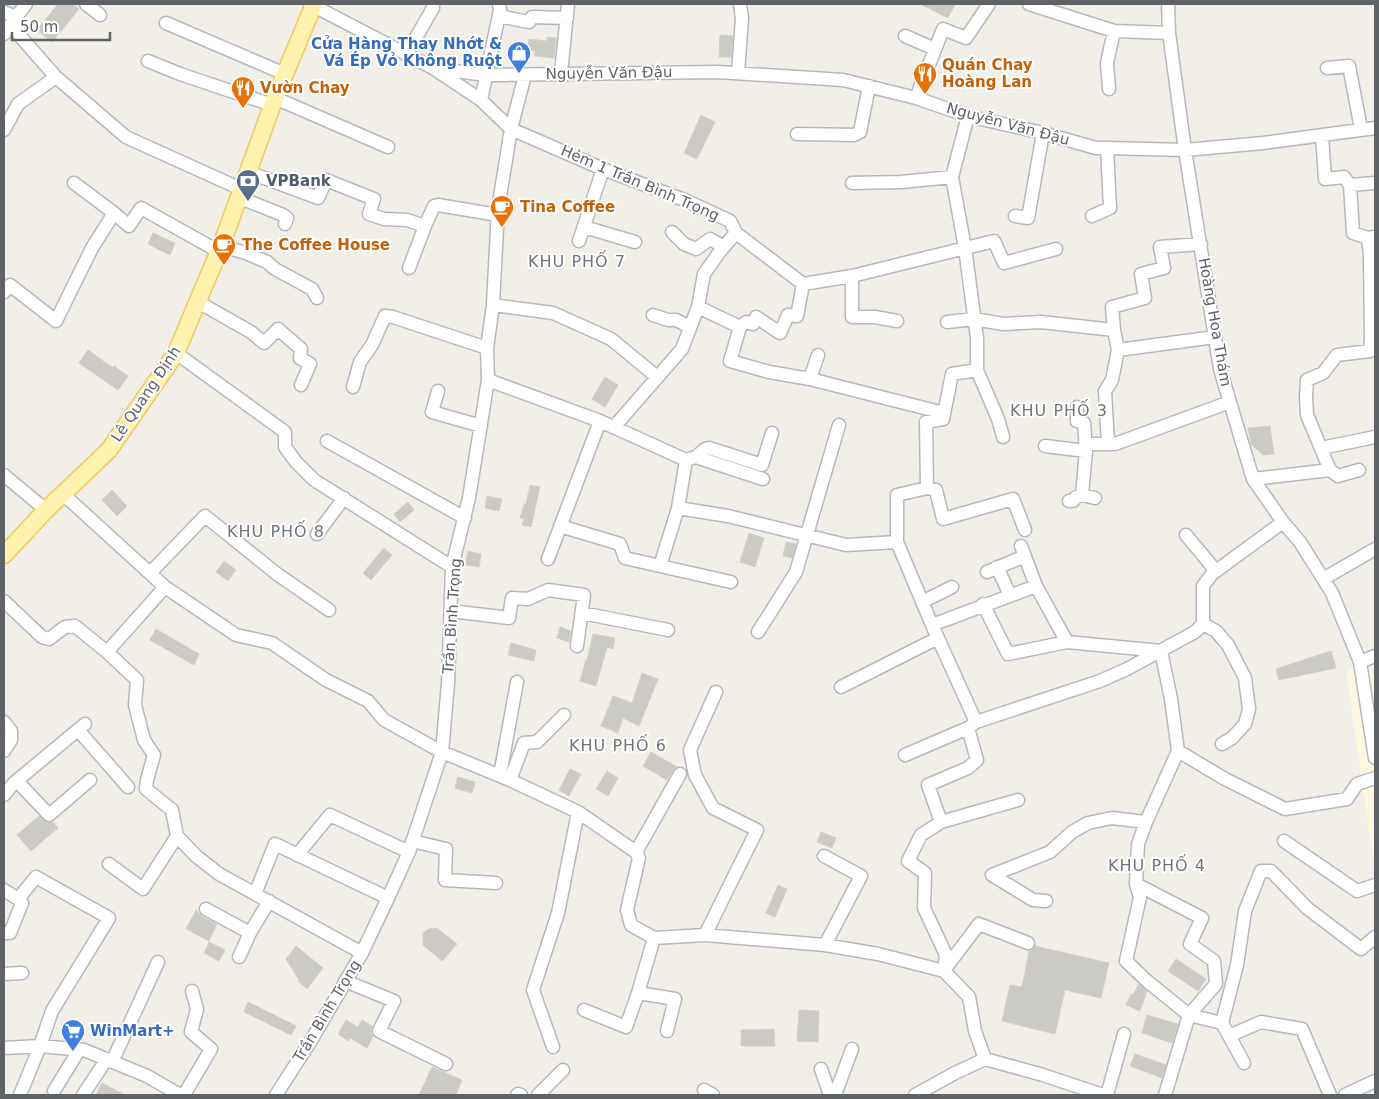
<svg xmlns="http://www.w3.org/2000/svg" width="1379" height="1099" viewBox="0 0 1379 1099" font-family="'DejaVu Sans',sans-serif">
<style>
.commercial{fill:#fef7e0}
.building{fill:#cccac5;stroke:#d6d1c6}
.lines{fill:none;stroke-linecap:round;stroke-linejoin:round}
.minor-casing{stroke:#b5b8bc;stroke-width:15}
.major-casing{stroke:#f2c960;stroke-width:19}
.minor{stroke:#fff;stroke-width:12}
.major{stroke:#fff2af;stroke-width:16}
.labels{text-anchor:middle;stroke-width:4;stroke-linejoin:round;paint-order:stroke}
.shop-label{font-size:15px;font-weight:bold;fill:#366cbe;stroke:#fff;text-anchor:end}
.food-label{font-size:15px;font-weight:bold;fill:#c56008;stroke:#fff;text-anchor:start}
.street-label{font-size:15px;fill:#5f6368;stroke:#fff}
.service-label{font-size:15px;font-weight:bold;fill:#4e5e75;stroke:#fff;text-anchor:start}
.neighbourhood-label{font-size:16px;letter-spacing:1px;fill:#70757a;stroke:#fff}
</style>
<rect width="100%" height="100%" fill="#f1efe8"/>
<path class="commercial" d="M1372 665 1375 688V872L1346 670Z"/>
<path class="building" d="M58 4H72L79 9 52 42 37 30Z
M920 4H955L948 18Z
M720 35 733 36 731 57H719Z
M547 37 556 38 554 58 535 56V51L528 50 529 39 547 41Z
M701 115 715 122 697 159 684 153Z
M153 233 175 243 170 255 148 244Z
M88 350 113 368 114 366 128 376 118 390 79 363Z
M605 377 618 385 605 407 592 399Z
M1270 426 1274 454 1263 455 1251 444 1248 428Z
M530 485 540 487 531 527 522 525 524 519 520 518 524 504H526Z
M112 490 127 506 117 516 102 500Z
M487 496 502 499 499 511 485 508Z
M408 502 414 510 400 522 394 514Z
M749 533 764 538 755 567 740 562Z
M786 542 796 544 792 558 783 556Z
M384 548 392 555 371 580 363 573Z
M468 551 481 554 479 567 465 565Z
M224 561 236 570 228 581 216 572Z
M560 627 571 631 569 642 557 638Z
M156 629 199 654 194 665 150 640Z
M593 634 615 638 613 649 607 647 596 686 580 681 586 660H587Z
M511 643 536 650 534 661 508 655Z
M1331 651 1336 668 1279 680 1276 669Z
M642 673 658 679 639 726 623 718 618 733 601 726 613 696 632 703Z
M651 752 677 767 673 770 667 780 643 766Z
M570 769 581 774 569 796 559 790Z
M607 771 618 778 608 796 596 789Z
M458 777 475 782 472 793 455 788Z
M39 816 46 823 53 822 58 828 31 851 17 835Z
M821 832 836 838 832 848 817 842Z
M778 885 787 889 775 917 766 913Z
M196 910 202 916 217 924 209 941 186 929Z
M437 928 457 944 442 961 423 945V933L429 929Z
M209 942 225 950 219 961 204 953Z
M296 946 323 968 307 989 298 981 299 980 286 959Z
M1035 946 1109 963 1101 998 1065 990 1055 1034 1002 1021 1010 985 1022 987 1029 951Z
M1176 959 1206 979 1198 991 1168 971Z
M1139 984 1147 991 1140 1011 1126 1005 1131 994 1133 995Z
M248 1002 296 1026 291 1035 244 1012Z
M799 1010 819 1011 818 1042 797 1041Z
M1147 1015 1178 1024 1172 1043 1142 1033Z
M346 1020 358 1027 362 1020 372 1026 371 1032 373 1037 367 1048 350 1038 348 1041 338 1034Z
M774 1029 775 1046H741V1030Z
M1135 1054 1166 1065 1162 1078 1130 1066Z
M432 1067 462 1080 456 1095H419Z
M102 1083 125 1095H96Z"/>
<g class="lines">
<g class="minor-casing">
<path id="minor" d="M86 4 100 15
M310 4 433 68 481 100 511 129 603 169 687 201 730 221 736 233 803 284 852 276 994 241 1004 263 1056 249
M1029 4 1114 31 1169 33
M1168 4 1169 33 1185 150 1220 369 1253 479 1283 522 1300 542 1332 593 1360 662 1375 758
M4 12 16 17 26 4
M499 16 529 22 532 17 567 18
M16 17 19 35 56 77
M166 23 285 74
M4 34 16 17
M905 36 935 49
M406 55 433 8V4
M148 61 180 74 272 105
M433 68 486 75 717 72 843 80 916 98 968 116 1043 133 1096 148H1107L1185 150 1263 143 1375 128
M1327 68 1349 66 1361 129
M561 73 568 4
M738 73 742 18 740 4
M1109 89 1107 63 1114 31
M275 98 388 147
M916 98 943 29 966 38 989 4
M481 100 500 10 499 4
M4 130 18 104 56 77 126 137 241 189
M797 134 854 135 860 132 869 86
M1322 135 1325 179 1344 177 1350 185 1353 233 1368 238
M248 172 318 198 326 180 374 199 369 214 384 219 407 220 425 226
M74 183 114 213
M852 183 901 182 952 177
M1350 185 1375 183
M238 197 283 215 287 218 285 224
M1015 216 1028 218 1043 133
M1092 216 1110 208 1107 148
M584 227 635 242
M672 232 684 244 696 249 710 239 724 247
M579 241 603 169
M221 246 246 253 267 262 275 269 312 289 317 298
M409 268 425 226 434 206 438 205 498 215
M852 276V317H875L897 321
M4 292 10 285 56 321 92 248 114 213 129 226 141 208 218 251
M198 302 251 332 264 343 278 329 301 349 300 358 310 364 301 385
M493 305 553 313 611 339 657 377
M698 307 740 327
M653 315 668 320H676L690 327
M947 322 974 319 1003 324 1041 322 1114 330 1112 307 1145 298 1141 274 1164 268 1160 247 1201 244
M740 327 730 361 769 372 810 379 944 413
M740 327 746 322 753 324 756 317 780 333 788 315 797 316 803 284
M1114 330 1118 350 1215 337
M1371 340 1370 256 1368 238 1375 237
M176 353 285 432V447L296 462 314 480 452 567
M977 370 998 419 1003 437
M810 379 818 355
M488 380 600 421 686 460 678 508 728 516 846 545 897 542
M353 387 360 362 372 345 385 316 393 317 487 348
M438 391 432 412 481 426
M614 427 682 349 698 307 704 274 721 250 736 233
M327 441 465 518
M1086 444H1115L1230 402
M1108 444 1105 391 1112 380 1118 350
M1045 446 1086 451 1084 423 1077 421V407
M1321 448 1375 437
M696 457 763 479
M686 460 696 457 705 449 709 448 762 465 772 433
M1330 470 1338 476 1359 470
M4 475 46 510
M1253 479 1330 470 1307 415 1306 397 1307 380 1323 373 1337 355 1370 351 1371 340 1375 339
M927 488 926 422 943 419 952 374 977 370V338L965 248 952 177 968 116
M63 494 165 587 236 635 272 643 326 680 368 701 384 720 442 752 510 780 578 812 636 852 639 858 627 910 631 925 654 938 705 935 825 945 878 954 944 971 969 997 975 1031 985 1059
M1082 495 1095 498
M1069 501H1073L1076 497 1082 495 1086 451
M678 508 660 566 731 582
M560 526 620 544 625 558 660 566
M317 534 344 498
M1186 535 1216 571
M1021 546 1036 586 1067 642
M548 559 600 421
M997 567 1010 595
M151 572 205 516 277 574 329 610
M987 572 1025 556
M1323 579 1375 549
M4 601 42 637 49 639 65 627 75 626 107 652 137 680 135 705 144 740 154 755 147 780 146 789 172 810 177 836 196 856 219 874 362 953
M922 602 952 587
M983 604 1008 654 1067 642 1161 651
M451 611 509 618 512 598 528 599 548 590 584 595 577 646
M582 613 668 630
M1203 624 1216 631 1228 645 1245 678 1249 709 1245 724 1232 738 1222 744
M932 625 1036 586
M758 632 796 572 839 425
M1161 651 1171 699 1178 751
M107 652 165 587
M1360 662 1375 656
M841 687 938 638
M4 722 11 731V740L4 751
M976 722 932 625 897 542V495L927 488 936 490 943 519 1013 499 1025 530
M78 730 128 787
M905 755 968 728
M500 775 517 682
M510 780 524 743 537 742 564 715
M17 781 49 815 90 780
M4 795 14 783 85 724
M941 822 928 785 968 768 977 760 968 728 976 722 1100 681 1127 669 1195 632 1203 624V586L1212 574 1283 522
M412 841 446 849 445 880 496 883
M1284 841 1357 891 1375 885
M636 852 680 774
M297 855 330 815 409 852
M824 856 861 876 825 945
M109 864 143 889 177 836
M1136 884 1202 918 1190 944 1214 961 1216 984 1189 1015 1222 1023 1244 1063
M4 890 18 899 36 877 109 918 52 1011 40 1046 20 1095
M255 894 275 844 388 898
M1046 901 1033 900 992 875 1050 852 1072 832 1088 823 1112 818 1146 822
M206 909 250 933 269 901
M4 933H10L22 903 18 899
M705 935 757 830 713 808 695 775 690 750 716 692
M654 938 638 993 675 999 667 1031
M239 957 250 933
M945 969 979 924 1028 943
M944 971 946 955 924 908 925 873 908 861 921 835 941 822 1018 800
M4 974 22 973
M345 981 394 1001 379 1031 446 1064
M584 1010 626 1027 638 993
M1222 1023 1237 965 1245 911 1261 871H1271L1307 908 1361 949 1375 937
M1229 1036 1261 1022 1302 1029 1330 1095
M553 1047 533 990 558 913 578 812
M4 1048 40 1046 84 1050 147 1076 180 1095
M985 1059 1043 1075 1103 1095
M112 1062 158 962
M821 1069 830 1095
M704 1090 713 1095
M54 1091 79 1050
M83 1095 106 1060
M184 1095 211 1049 191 1032 197 1009 192 991
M276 1095 312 1039 362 953 388 898 409 852 442 752 448 684 452 567 469 498 488 380 487 348 493 305 498 209 511 129 525 75
M517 1095 518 1094 521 1095
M538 1095 563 1070
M835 1095 852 1049
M915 1095 955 1073 985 1059
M1107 1095 1124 1034
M1165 1095 1189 1015 1147 981 1126 961 1140 897 1136 884 1138 844 1146 822 1178 751 1225 779 1285 809 1347 799 1357 784 1375 778
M1345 1095 1375 1081"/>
</g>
<g class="major-casing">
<path id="major" d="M4 555 46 510 109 450 176 353 221 246 275 98 314 4"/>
</g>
<use href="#minor" class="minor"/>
<use href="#major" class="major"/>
</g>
<defs>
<g id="shop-pin" transform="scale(1.25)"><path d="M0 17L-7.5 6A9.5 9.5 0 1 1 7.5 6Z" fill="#3f7fe0" stroke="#fff"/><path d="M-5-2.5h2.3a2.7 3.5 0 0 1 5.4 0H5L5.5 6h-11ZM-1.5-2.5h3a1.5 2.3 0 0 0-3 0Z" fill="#fff"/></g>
<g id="restaurant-pin" transform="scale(1.25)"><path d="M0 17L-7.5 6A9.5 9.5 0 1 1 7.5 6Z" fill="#e8710a" stroke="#fff"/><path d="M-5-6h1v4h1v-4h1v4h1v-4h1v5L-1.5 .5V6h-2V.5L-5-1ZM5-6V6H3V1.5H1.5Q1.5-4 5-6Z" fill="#fff"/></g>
<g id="bank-pin" transform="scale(1.25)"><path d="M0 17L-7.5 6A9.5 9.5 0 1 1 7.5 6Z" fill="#5c6f8a" stroke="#fff"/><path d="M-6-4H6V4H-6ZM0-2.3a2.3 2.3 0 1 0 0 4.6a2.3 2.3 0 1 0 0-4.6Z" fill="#fff"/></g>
<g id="cafe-pin" transform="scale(1.25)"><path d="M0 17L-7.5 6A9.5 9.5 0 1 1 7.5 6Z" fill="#e8710a" stroke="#fff"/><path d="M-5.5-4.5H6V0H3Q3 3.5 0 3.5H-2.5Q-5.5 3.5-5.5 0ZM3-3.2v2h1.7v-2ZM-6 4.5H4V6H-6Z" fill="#fff"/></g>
<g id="supermarket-pin" transform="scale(1.25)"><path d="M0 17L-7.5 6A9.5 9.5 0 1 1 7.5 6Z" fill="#3f7fe0" stroke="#fff"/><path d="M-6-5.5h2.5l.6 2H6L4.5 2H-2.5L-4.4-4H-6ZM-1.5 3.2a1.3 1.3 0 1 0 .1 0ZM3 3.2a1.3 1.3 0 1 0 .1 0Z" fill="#fff"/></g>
</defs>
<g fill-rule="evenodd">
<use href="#shop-pin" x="519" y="53"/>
<use href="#restaurant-pin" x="925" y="74"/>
<use href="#restaurant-pin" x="243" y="88"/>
<use href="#bank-pin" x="248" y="181"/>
<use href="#cafe-pin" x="502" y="207"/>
<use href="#cafe-pin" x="224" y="245"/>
<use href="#supermarket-pin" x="73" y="1031"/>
</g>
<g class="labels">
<g class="shop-label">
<text x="502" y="49">Cửa Hàng Thay Nhớt &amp;<tspan x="502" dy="17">Vá Ép Vỏ Không Ruột</tspan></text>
<text x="90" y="1036" text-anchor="start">WinMart+</text>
</g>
<g class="food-label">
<text x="942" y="70">Quán Chay<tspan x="942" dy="17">Hoàng Lan</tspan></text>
<text x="260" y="93">Vườn Chay</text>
<text x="520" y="212">Tina Coffee</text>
<text x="242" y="250">The Coffee House</text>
</g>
<g class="street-label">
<text transform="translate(609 73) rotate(-1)" y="5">Nguyễn Văn Đậu</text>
<text transform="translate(1008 124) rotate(15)" y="5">Nguyễn Văn Đậu</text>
<text transform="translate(640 183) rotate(23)" y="5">Hẻm 1 Trần Bình Trọng</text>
<text transform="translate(1215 322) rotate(80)" y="5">Hoàng Hoa Thám</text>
<text transform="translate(146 394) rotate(-56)" y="5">Lê Quang Định</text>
<text transform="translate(452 616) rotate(-86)" y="5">Trần Bình Trọng</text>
<text transform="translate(327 1011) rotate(-59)" y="5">Trần Bình Trọng</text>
</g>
<g class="service-label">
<text x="266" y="186">VPBank</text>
</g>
<g class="neighbourhood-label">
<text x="577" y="267">KHU PHỐ 7</text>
<text x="1059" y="416">KHU PHỐ 3</text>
<text x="276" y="537">KHU PHỐ 8</text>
<text x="618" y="751">KHU PHỐ 6</text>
<text x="1157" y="871">KHU PHỐ 4</text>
</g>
</g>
<rect width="1379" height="1099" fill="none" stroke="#5f6368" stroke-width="10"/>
<path d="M12 32v8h98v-8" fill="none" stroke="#5f6368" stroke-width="2.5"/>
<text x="20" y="32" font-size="15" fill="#5f6368" stroke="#ffffff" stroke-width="4" paint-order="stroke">50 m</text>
</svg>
